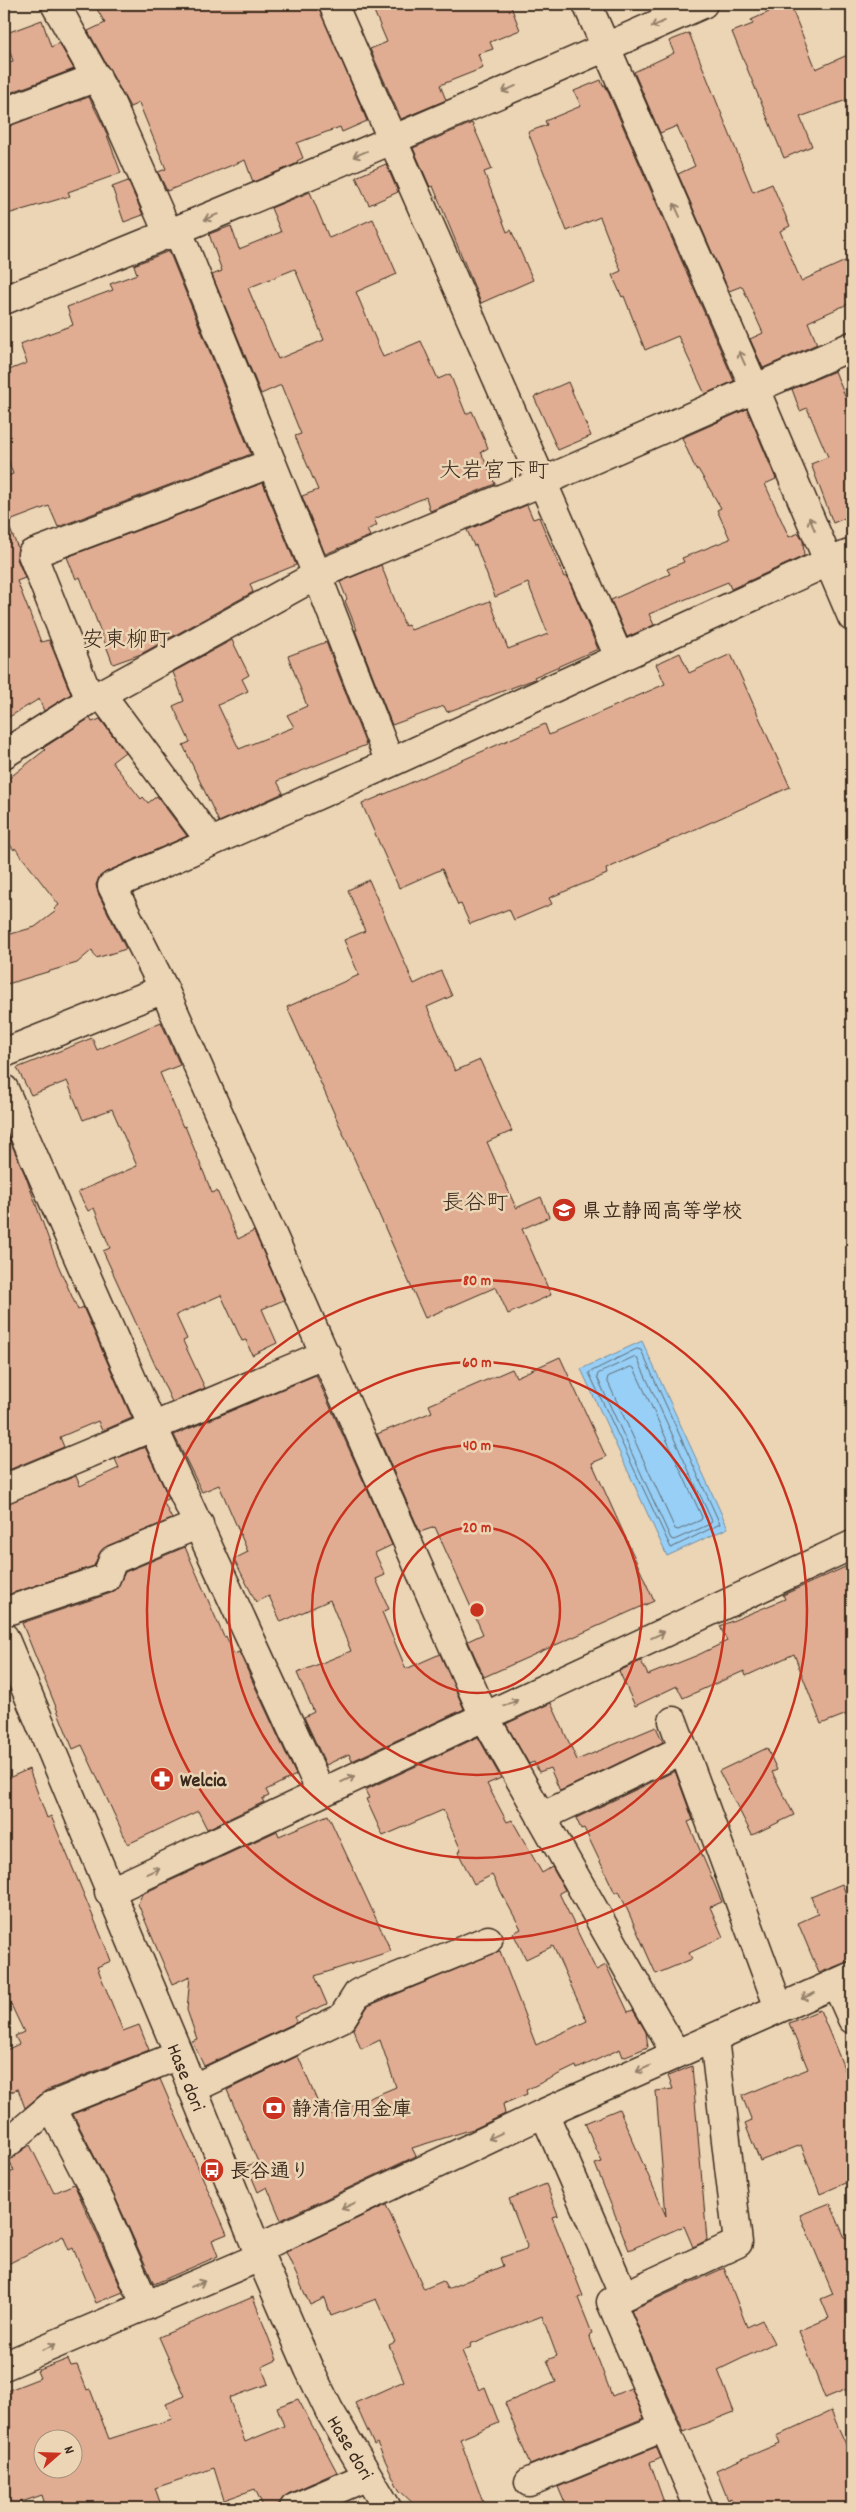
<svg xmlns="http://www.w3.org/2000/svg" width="856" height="2512" viewBox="0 0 856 2512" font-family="Dekko,'Klee One',sans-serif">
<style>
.water{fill:#97cff6;stroke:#728da0}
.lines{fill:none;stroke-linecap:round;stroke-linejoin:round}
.shore{stroke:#606c74;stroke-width:1}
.building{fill:#e0ad93;stroke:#3b2a1e;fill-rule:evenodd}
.minor-casing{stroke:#3b2a1e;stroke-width:31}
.minor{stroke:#ecd5b5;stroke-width:28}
.oneway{stroke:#94806a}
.ring{fill:none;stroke:#c8321e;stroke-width:2.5}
.labels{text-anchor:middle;stroke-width:5;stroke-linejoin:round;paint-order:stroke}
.poi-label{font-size:20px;font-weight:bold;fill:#3b2a1e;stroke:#ecd5b5;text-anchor:start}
.street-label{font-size:20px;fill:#3b2a1e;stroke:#ecd5b5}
.quarter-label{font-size:22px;fill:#3b2a1e;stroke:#ecd5b5}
.centre{fill:#c8321e;stroke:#ecd5b5;stroke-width:2.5}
.ring-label{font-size:15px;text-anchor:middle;font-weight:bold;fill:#c8321e;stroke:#ecd5b5;stroke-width:5;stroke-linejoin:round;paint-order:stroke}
</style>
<rect width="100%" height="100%" fill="#ecd5b5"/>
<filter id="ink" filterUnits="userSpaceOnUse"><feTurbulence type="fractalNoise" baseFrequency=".02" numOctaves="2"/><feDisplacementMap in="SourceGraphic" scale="10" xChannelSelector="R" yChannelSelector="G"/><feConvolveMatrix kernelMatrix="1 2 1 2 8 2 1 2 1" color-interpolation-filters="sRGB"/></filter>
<g filter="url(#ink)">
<path class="water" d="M642 1341 728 1528 667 1556 581 1369Z"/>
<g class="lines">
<path class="shore" d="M637 1349 641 1350 720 1524 671 1548 589 1373Z
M634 1357 637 1358 712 1521 710 1524 674 1540 671 1539 597 1377 598 1374Z
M631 1367 634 1368 702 1517 701 1520 678 1530 675 1529 607 1380 608 1377Z"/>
</g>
<path class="building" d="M94 4H318L367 121 342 132 340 127 297 143 303 158 297 161 298 163 253 182 245 160 167 191 158 172 166 169 139 103 130 107 88 31 105 23Z
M371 4H510L520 30 490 42 493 49 478 54 483 68 440 85 446 100 401 119 370 49 387 42Z
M780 4H790L816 69 852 53V98L800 117 812 146 784 158 732 32 753 24 751 20 769 12 768 9Z
M42 20 51 47 59 43 74 69 4 95V64L13 61 4 34Z
M689 33 753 192 772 184 790 226 780 231 801 281 852 258V302L808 322 817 344 763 368 750 339 763 333 742 286 729 291 678 174 695 166 677 126 660 133 634 72 674 53 669 41Z
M601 80 603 86 605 85 734 381 705 394 678 336 645 350 624 296 622 297 612 275 621 271 600 217 567 231 528 132 547 125 545 121 581 106 574 91Z
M89 97 104 127 121 173 68 192 70 196 4 215V127Z
M472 123 492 169 484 172 507 232 511 230 533 280 481 303 433 186 430 187 413 148Z
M386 164 398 192 369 205 356 177Z
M128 181 143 215 124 222 112 187Z
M310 192 329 238 373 219 397 274 356 292 383 357 421 341 438 379 450 374 466 414 472 411 488 448 481 452 495 484 430 511 426 497 374 519 377 525 367 530 370 536 325 554 302 496 318 490 295 436 301 434 281 385 261 394 212 275 222 271 209 234 231 226 239 249 281 232 271 208ZM295 269 324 340 278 359 248 288Z
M169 251 251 454 58 527 49 506 7 522 18 548 17 559 25 578 17 581 41 642 49 640 71 694 44 711 39 699 4 720V477L13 474 4 449V372L27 363 20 344 73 325 67 307 113 290 110 284 137 274 134 265Z
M835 371 852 414V515L833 523 811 464 828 457 807 408 800 411 792 389Z
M568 382 591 436 558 450 534 397Z
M747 409 776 479 765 484 789 537 799 533 803 541 804 556 731 589 728 582 649 614 654 625 627 637 611 600 670 574 667 569 684 562 682 558 730 539 717 510 721 508 698 469 696 470 682 438Z
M263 483 296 565 250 584 253 592 141 654 113 664 80 577 76 579 67 557Z
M527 505 533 519 539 517 564 577 567 576 598 649 534 677 535 679 447 712 444 706 392 725 355 630H357L345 601 347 599 340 582 381 565 405 626 408 625 411 630 490 601 508 649 548 634 528 583 495 597 476 545 474 546 467 530Z
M232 640 249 675 242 679 248 691 218 705 239 749 294 727 287 715 307 706 288 656 326 642 366 745 277 781 283 793 219 822 183 745 190 742 173 706 184 701 173 672Z
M680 653 689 673 731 654 790 787 606 869 607 874 549 898 552 904 514 920 509 909 470 924 461 904 458 905 442 869 399 888 362 804 545 724 549 735 665 684 656 664Z
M90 718 92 722 100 719 125 752 112 762 141 799 143 797 148 803 157 796 187 836 106 872 99 877 96 885 98 893 126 949 96 958 92 950 77 963 4 985V936L35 927 56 911 54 909 59 905 15 848 14 850 4 837V782L45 750 43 748Z
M369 880 414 984 441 971 452 996 427 1007 455 1071 480 1060 512 1131 487 1142 516 1208 541 1197 549 1217 522 1229 551 1295 508 1314 496 1287 425 1318 287 1007 359 975 344 940 365 931 348 890Z
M161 1022 180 1065 160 1073 183 1127 185 1126 212 1193 217 1191 238 1239 254 1231 284 1300 262 1309 277 1343 252 1355 246 1340 242 1341 221 1295 176 1315 187 1339 183 1341 205 1388 172 1402 103 1251 110 1248 94 1208 88 1211 78 1192 137 1166 112 1109 83 1120 67 1081 31 1095 17 1068 92 1038 97 1050Z
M4 1127 26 1177 58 1265 78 1310 83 1307 132 1418 102 1431 98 1421 60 1437 64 1447 4 1472Z
M560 1357 606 1457 592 1463 654 1601 484 1677 468 1641 483 1634 435 1527 420 1532 377 1434 432 1412 429 1405 512 1369 516 1377Z
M316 1375 392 1545 375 1553 385 1575 376 1579 389 1609 382 1612 406 1669 440 1654 464 1709 352 1761 349 1754 326 1765 304 1717 314 1712 297 1673 351 1651 330 1600 281 1622 269 1596 256 1602 234 1559 248 1552 219 1485 202 1492 174 1435Z
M145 1447 169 1498 163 1501 172 1519 107 1546 99 1554 94 1566 7 1595 4 1586V1504L76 1476 80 1486 119 1468 115 1459Z
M185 1547 224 1637 226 1636 234 1654 239 1652 296 1775 266 1790 269 1796 262 1799 264 1802 207 1829 198 1811 128 1844 82 1745 73 1749 22 1623 111 1593 117 1589 125 1572Z
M852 1564V1712L821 1724 794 1654 746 1676 744 1671 683 1698 677 1686 635 1706 619 1671 641 1661 648 1675 698 1655 727 1641 720 1626 785 1599 783 1595Z
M551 1703 577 1760 656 1727 663 1742 560 1791 550 1768 539 1772 534 1762 529 1764 506 1724Z
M478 1737 501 1778 487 1784 507 1822 512 1820 542 1873 552 1867 565 1890 559 1893 596 1970 606 1965 628 2012 633 2010 646 2032 648 2047 623 2057 620 2049 577 2069 576 2066 526 2090 527 2094 503 2104 505 2114 476 2128 412 2148 416 2156 281 2220 267 2187 258 2192 247 2166 258 2162 227 2090 298 2056 324 2117 396 2087 380 2040 361 2049 353 2029 368 2006 500 1951 536 2045 587 2021 553 1946 526 1959 513 1933 521 1929 492 1875 474 1884 458 1852 461 1850 443 1810 383 1836 366 1799 369 1798 365 1790Z
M767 1748 777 1770 772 1772 794 1815 752 1835 719 1771Z
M29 1769 47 1818 51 1816 107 1950 111 1961 97 1967 123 2031 139 2025 149 2050 45 2091 25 2108 18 2089 4 2095V2051L19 2044 15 2036 24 2032 4 1990V1780Z
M675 1771 693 1820 688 1822 722 1902 710 1907 723 1937 689 1953 692 1959 656 1974 619 1891 615 1893 584 1828 581 1829 576 1818Z
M328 1815 391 1951 315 1976 327 2004 295 2017 297 2022 204 2066 192 2041 197 2039 187 2010 190 1976 172 1984 138 1904 142 1894 277 1831 279 1836Z
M842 1884 852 1909V1960L819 1973 798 1923 818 1914 811 1897Z
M820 2010 852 2087V2180L820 2194 801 2145 760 2161 745 2124 752 2121 742 2096 808 2069 789 2023Z
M692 2066 707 2240 693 2247 684 2226 629 2250 595 2164 602 2162 585 2123 619 2109 666 2216 656 2091 673 2089 668 2076Z
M160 2079 227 2234 212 2240 218 2256 154 2284 115 2197 73 2114Z
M30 2145 54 2193 74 2184 123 2292 96 2303 73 2248 69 2250 63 2236 4 2266V2175L14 2171 9 2160Z
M546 2184 558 2215 552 2217 583 2296 578 2298 592 2333 589 2335 612 2396 631 2388 644 2418 530 2465 505 2403 556 2382 547 2360 557 2356 542 2316 470 2344 471 2347 462 2351 479 2390 485 2387 499 2423 460 2439 485 2508H418L399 2490 377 2443 374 2445 355 2403 404 2381 389 2345 395 2342 376 2299 331 2316 325 2298 310 2305 286 2252 386 2205 424 2289 443 2281 447 2289 503 2266 500 2258 526 2249 527 2246 509 2199Z
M830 2203 845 2238 852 2235V2387L825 2398 799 2331 829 2318 821 2299 833 2294 800 2215Z
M724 2268 747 2327 762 2320 774 2343 718 2370 734 2412 684 2432 631 2310Z
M253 2297 277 2360 262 2367 268 2384 229 2398 245 2442 284 2426 277 2407 298 2399 337 2472 288 2494 279 2504 267 2508H264L255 2489 224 2500 214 2468 155 2488 162 2508H46L42 2495 4 2508V2392L40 2378 37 2371 68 2359 71 2366 77 2365 87 2390 90 2389 109 2439 172 2419 166 2404 185 2396 159 2337ZM42 2440H72V2470H42Z
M831 2411 852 2458V2508H735L731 2499 728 2500 716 2470 780 2443 777 2436Z
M656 2447 661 2458 650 2463 666 2508H567L558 2487Z"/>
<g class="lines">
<g class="minor-casing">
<path id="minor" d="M55 4 111 104 169 235
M333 4 619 657
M587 4 755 389 852 617
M4 112 97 77
M178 231 317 575 390 763
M4 300C239 207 472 107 703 4
M101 694 211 842
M90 700 32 554 272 463
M4 754 90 700 317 575 542 482 852 346
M4 1053 164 989
M4 1089 153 1427 321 1792
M4 1489 326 1354
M4 1612 106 1578 113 1560 199 1524
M4 1637 179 2055 257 2249 309 2369 329 2410 387 2508
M673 1721 779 2008
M541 1817 684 1749
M109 1892 852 1545
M836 1983 852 2019
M676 2054 484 1716 164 989 112 886 390 763 828 562 852 553
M192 2089 342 2018 358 1993 488 1940
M51 2106 101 2203 146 2306
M544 2113 624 2296
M4 2146 51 2106 179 2055
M257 2249 544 2113 852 1976
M4 2366 260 2257
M529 2482 664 2427
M294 2508 368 2476
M699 2508 611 2302 738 2243 714 2038"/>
</g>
<use href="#minor" class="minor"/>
</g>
<defs><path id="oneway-shaft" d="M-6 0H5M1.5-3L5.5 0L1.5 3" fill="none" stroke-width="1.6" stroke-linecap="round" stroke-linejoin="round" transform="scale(1.25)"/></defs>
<g class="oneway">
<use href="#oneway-shaft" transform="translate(658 24) rotate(156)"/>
<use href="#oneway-shaft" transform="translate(509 89) rotate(156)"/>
<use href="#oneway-shaft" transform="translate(360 154) rotate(157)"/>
<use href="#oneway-shaft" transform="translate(677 210) rotate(-114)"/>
<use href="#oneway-shaft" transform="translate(211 217) rotate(157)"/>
<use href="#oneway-shaft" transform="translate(742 358) rotate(-114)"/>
<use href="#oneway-shaft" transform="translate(812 524) rotate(-113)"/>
<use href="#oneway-shaft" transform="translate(658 1635) rotate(-25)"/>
<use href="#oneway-shaft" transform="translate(511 1703) rotate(-25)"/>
<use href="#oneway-shaft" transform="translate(348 1779) rotate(-25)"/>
<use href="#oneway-shaft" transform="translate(153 1871) rotate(-25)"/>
<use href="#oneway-shaft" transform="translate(808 1996) rotate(156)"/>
<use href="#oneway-shaft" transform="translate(643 2069) rotate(156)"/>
<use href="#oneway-shaft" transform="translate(495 2136) rotate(155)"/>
<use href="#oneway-shaft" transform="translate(348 2206) rotate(155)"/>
<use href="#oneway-shaft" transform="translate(198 2284) rotate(-23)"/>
<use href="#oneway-shaft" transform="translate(49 2347) rotate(-23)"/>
</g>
</g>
<g class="ring">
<circle cx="477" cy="1610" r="83"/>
<circle cx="477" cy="1610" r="165"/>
<circle cx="477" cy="1610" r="248"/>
<circle cx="477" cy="1610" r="330"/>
</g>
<defs>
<g id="school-disc" transform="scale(1.25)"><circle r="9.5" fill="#c8321e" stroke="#ecd5b5"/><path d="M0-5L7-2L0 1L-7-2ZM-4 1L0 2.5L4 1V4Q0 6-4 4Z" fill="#fff"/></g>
<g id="pharmacy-disc" transform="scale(1.25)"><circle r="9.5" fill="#c8321e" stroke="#ecd5b5"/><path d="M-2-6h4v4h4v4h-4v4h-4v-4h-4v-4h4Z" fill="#fff"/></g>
<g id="bank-disc" transform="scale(1.25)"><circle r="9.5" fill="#c8321e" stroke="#ecd5b5"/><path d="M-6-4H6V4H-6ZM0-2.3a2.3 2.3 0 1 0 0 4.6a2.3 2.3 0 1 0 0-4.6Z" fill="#fff"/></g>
<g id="bus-disc" transform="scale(1.25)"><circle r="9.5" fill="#c8321e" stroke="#ecd5b5"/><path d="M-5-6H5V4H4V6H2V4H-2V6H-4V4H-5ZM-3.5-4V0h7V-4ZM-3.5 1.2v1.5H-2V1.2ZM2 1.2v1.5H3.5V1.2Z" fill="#fff"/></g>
</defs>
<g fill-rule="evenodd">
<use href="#school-disc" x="564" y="1210"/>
<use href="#pharmacy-disc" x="162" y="1779"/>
<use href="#bank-disc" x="274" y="2108"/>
<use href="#bus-disc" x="212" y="2170"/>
</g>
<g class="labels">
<g class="poi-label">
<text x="582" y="1217">県立静岡高等学校</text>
<text x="180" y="1786">Welcia</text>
<text x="292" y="2115">静清信用金庫</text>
<text x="230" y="2177">長谷通り</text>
</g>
<g class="street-label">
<text transform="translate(187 2077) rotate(68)" y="7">Hase dori</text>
<text transform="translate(351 2447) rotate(59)" y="7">Hase dori</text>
</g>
<g class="quarter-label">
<text x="494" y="477">大岩宮下町</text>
<text x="126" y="646">安東柳町</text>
<text x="475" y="1209">長谷町</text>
</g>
</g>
<circle cx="477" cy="1610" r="8" class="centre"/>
<g class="ring-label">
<text x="477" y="1285">80 m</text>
<text x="477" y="1367">60 m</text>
<text x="477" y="1450">40 m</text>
<text x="477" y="1532">20 m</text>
</g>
<rect width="856" height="2512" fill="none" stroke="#ecd5b5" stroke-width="20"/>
<rect x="10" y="10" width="836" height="2492" fill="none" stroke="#3b2a1e" stroke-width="2" filter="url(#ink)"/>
<g transform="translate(58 2454) rotate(70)"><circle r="24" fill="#ecd5b5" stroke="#a59179"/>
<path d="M0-4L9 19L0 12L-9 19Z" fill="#c8321e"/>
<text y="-8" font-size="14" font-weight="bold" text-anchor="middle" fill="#3b2a1e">N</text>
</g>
</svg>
